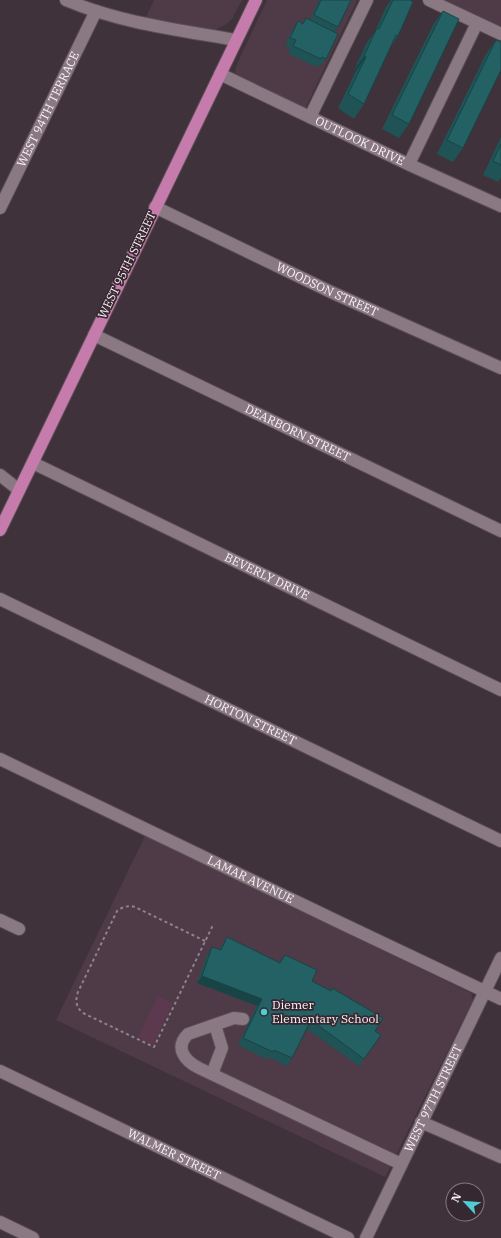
<svg xmlns="http://www.w3.org/2000/svg" width="501" height="1238" viewBox="0 0 501 1238" font-family="'IBM Plex Serif',serif">
<style>
.built{fill:#4e3b47}
.green{fill:#5c394e}
.lines{fill:none;stroke-linecap:round;stroke-linejoin:round}
.minor-casing{stroke:#5a4e54;stroke-width:14}
.major-casing{stroke:#5a4e54;stroke-width:14}
.path{stroke:#8f838a;stroke-width:2;stroke-dasharray:3 3;stroke-linecap:butt}
.minor{stroke:#8a7983;stroke-width:12}
.major{stroke:#c57bab;stroke-width:12}
.wall{fill:#1f5356}
.shaded-wall{fill:#194446}
.building{fill:#246164;stroke:#194446}
.poi-dot{fill:#51ccd3;stroke:#362830;stroke-width:1.5}
.labels{text-anchor:middle;stroke-width:3.5;stroke-linejoin:round;paint-order:stroke}
.street-label{font-size:12px;fill:#faf1f6;stroke:#362830}
.poi-label{font-size:12px;fill:#faf1f6;stroke:#362830;text-anchor:start}
</style>
<rect width="100%" height="100%" fill="#40323a"/>
<path class="built" d="M154 0H242L232 19 225 25 215 30 145 19Z
M267 0H357L305 109 240 78 236 75 235 71 237 64Z
M441 0H501V29Z
M145 836 471 993 473 1000 385 1177 56 1020Z"/>
<path class="green" d="M158 996 173 1003 153 1045 138 1037Z"/>
<g class="lines">
<g class="minor-casing">
<g id="minor">
<path d="M66 0C120 23 180 30 236 40"/>
<path d="M429 0 501 34"/>
<path id="s1" d="M220 74 410 165 501 206"/>
<path d="M310 117 367 0"/>
<path d="M409 164 477 23"/>
<path id="s2" d="M155 207 331 292 501 368"/>
<path id="s3" d="M0 208 96 11"/>
<path id="s4" d="M94 335 501 531"/>
<path id="s5" d="M33 463 501 690"/>
<path d="M0 475 19 490"/>
<path id="s6" d="M0 599 501 841"/>
<path id="s7" d="M0 759 343 924 501 999"/>
<path d="M0 920 19 929"/>
<path d="M243 1019 234 1018 188 1034C174 1048 185 1061 199 1068L401 1164"/>
<path id="s8" d="M0 1071 348 1238"/>
<path d="M212 1074 222 1048 215 1025"/>
<path d="M421 1122 501 1157"/>
<path d="M0 1222 33 1238"/>
<path id="s9" d="M366 1238 501 958"/>
</g>
</g>
<g class="major-casing">
<path id="major" d="M0 530 256 0"/>
</g>
<path class="path" d="M205 941 135 907C128 905 122 907 117 911L78 992C75 1001 76 1007 83 1013L154 1047 213 925"/>
<use href="#minor" class="minor"/>
<use href="#major" class="major"/>
</g>
<path class="wall" d="M319 0H351L338 27 334 32 326 59 320 66 317 65 316 67 288 53 290 48 285 45 293 29 298 21 302 23 306 18 310 20Z
M391 0H410L398 36 391 46 364 104 354 119 338 108 356 71 354 70 367 42 374 33 386 7Z
M443 11 409 124 399 138 382 129 433 25Z
M496 40 463 148 453 162 437 154 486 54Z
M501 137V178L498 182 483 175Z
M227 937 279 963 285 955 312 981 375 1031 381 1035 359 1066 307 1029 292 1058 287 1066 269 1057 268 1060 238 1045 257 1006 197 983 207 955 212 947 219 950 222 945Z"/>
<path class="shaded-wall" d="M364 56 366 57 356 71 354 70Z
M202 976 262 999 257 1006 197 983Z"/>
<path class="building" d="M321 0H351L338 27 314 15Z
M393 0H410L413 2 398 36 396 35 364 104 348 94 366 57 364 56 377 28 379 29Z
M443 11 459 19 409 124 392 115Z
M306 18 338 34 326 59 322 57 321 59 293 46 296 40 290 38 298 21 303 24Z
M496 40 501 42V70L463 148 447 140Z
M501 144V165L493 161Z
M227 937 280 963 285 955 317 970 312 981 331 991 332 988 383 1018 375 1031 381 1035 364 1059 311 1020 292 1058 274 1050 273 1052 243 1038 262 999 202 976 212 947 221 950Z"/>
<circle class="poi-dot" cx="264" cy="1012" r="4"/>
<g class="labels">
<g class="street-label">
<text dy="4" stroke="none"><textPath href="#s3" startOffset="110">WEST 94TH TERRACE</textPath></text>
<text dy="4" stroke="none"><textPath href="#s1" startOffset="155">OUTLOOK DRIVE</textPath></text>
<text transform="translate(127 265) rotate(-64)" y="4">WEST 95TH STREET</text>
<text dy="4" stroke="none"><textPath href="#s2" startOffset="191">WOODSON STREET</textPath></text>
<text dy="4" stroke="none"><textPath href="#s4" startOffset="226">DEARBORN STREET</textPath></text>
<text dy="4" stroke="none"><textPath href="#s5" startOffset="260">BEVERLY DRIVE</textPath></text>
<text dy="4" stroke="none"><textPath href="#s6" startOffset="278">HORTON STREET</textPath></text>
<text dy="4" stroke="none"><textPath href="#s7" startOffset="278">LAMAR AVENUE</textPath></text>
<text dy="4" stroke="none"><textPath href="#s9" startOffset="155">WEST 97TH STREET</textPath></text>
<text dy="4" stroke="none"><textPath href="#s8" startOffset="193">WALMER STREET</textPath></text>
</g>
<g class="poi-label">
<text x="272" y="1009">Diemer<tspan x="272" dy="14">Elementary School</tspan></text>
</g>
</g>
<g transform="translate(465 1202) rotate(296)"><circle r="19" fill="#362830" stroke="#84787f"/>
<path d="M0-3L7 15L0 10L-7 15Z" fill="#51ccd3"/>
<text y="-6" font-size="11" font-weight="bold" text-anchor="middle" fill="#faf1f6">N</text>
</g>
</svg>
